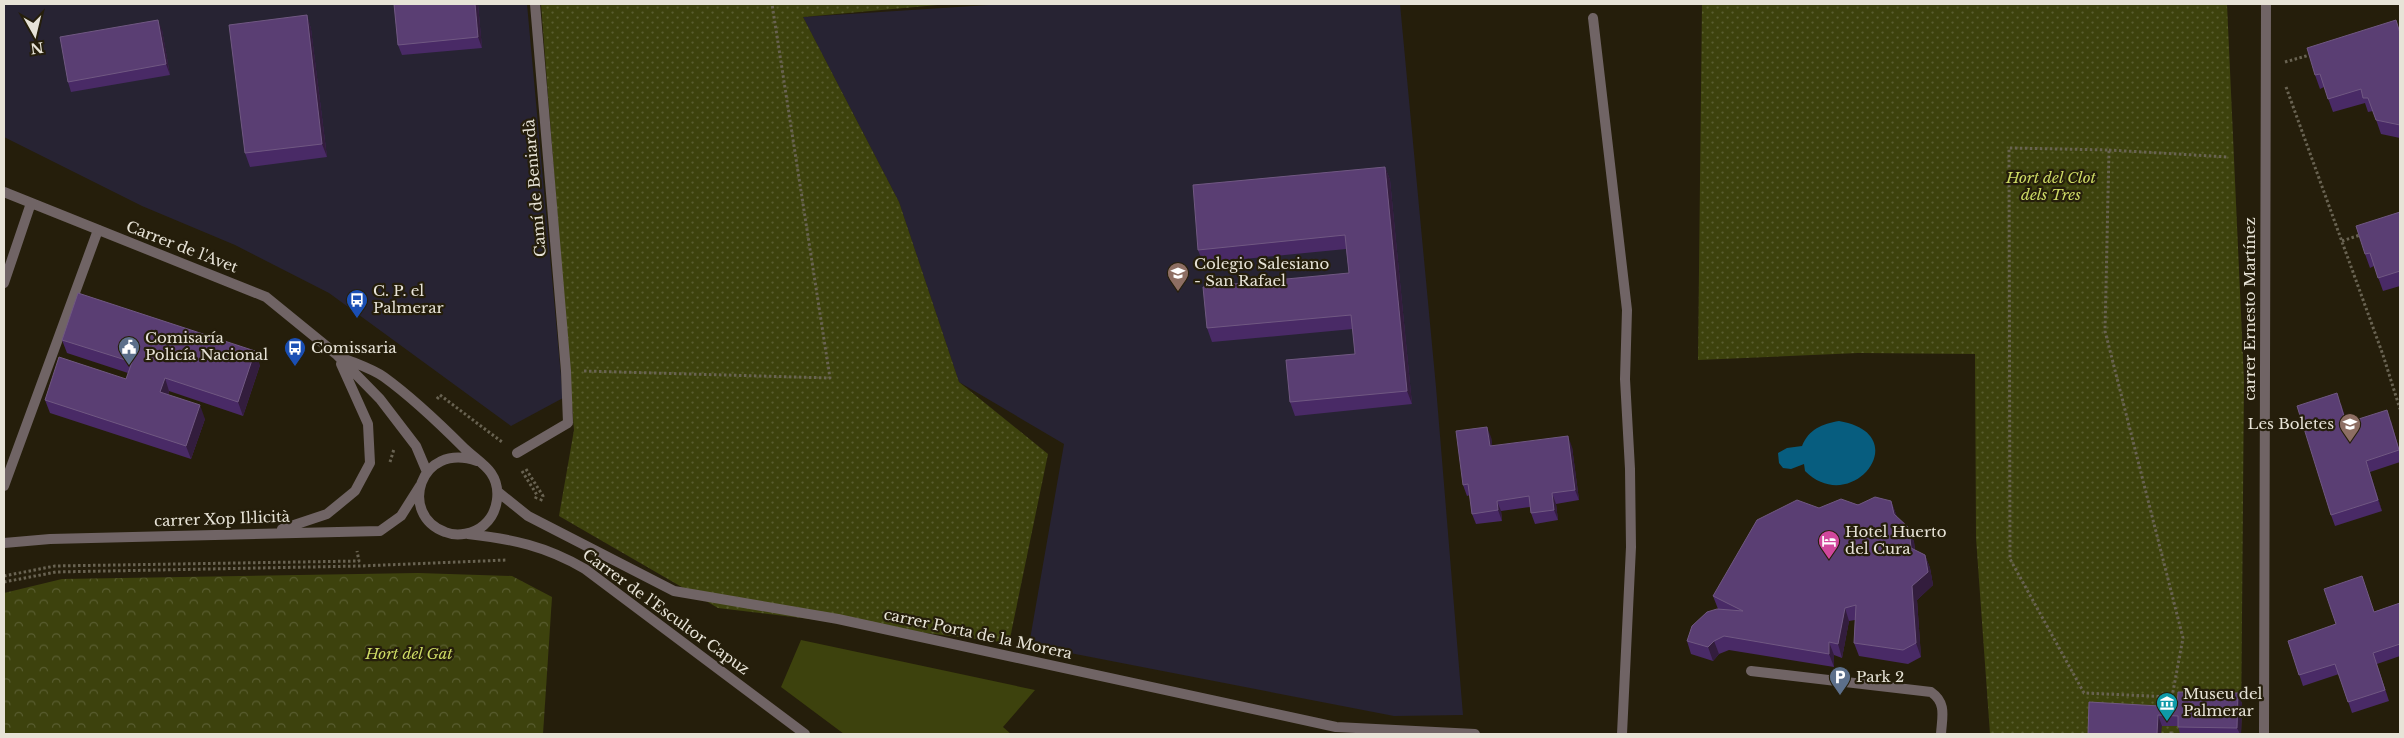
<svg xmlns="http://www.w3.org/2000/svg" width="2404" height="738" viewBox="0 0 2404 738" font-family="'Libre Baskerville',serif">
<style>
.education{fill:#272333}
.grass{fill:#3d420d}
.park{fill:url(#park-crowns)}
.garden{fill:url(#garden-dots)}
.water{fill:#075d7f}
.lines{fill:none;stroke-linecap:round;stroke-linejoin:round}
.path{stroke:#696352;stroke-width:3;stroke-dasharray:2.5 2.5;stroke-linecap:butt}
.service{stroke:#706465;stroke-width:10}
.pedestrian{stroke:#706465;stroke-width:10}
.minor{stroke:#706465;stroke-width:10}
.wall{fill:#492a66}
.shaded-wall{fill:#331d3d}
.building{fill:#5a3e73;stroke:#705882}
.labels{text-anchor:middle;stroke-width:4.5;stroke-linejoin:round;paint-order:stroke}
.park-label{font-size:15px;font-style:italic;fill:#cedb65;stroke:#251e0b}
.street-label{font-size:15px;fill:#e7e3d7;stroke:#251e0b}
.poi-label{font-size:15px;fill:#e7e3d7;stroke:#251e0b;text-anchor:start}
</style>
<defs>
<pattern id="park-crowns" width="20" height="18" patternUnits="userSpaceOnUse" patternTransform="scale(1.25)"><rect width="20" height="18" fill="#3d420d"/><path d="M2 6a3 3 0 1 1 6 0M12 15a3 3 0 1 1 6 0" fill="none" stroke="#595d30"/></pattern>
<pattern id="garden-dots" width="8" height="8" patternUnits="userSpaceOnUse" patternTransform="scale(1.25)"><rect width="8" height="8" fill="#3d420d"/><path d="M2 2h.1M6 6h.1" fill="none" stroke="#595d30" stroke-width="1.8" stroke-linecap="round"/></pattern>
</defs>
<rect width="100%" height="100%" fill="#251e0b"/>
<path class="education" d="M4 4H527L563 398 511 426 329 293 235 245 142 206 4 137Z
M1004 4H1400L1436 387 1463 715 1394 716 1029 645 1064 444 959 382 899 202 803 17Z"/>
<path class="grass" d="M801 640 1035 690 1003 727 1011 734H844L781 687Z"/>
<path class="park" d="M418 573 512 576 552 597 543 734H4V593L62 579Z"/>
<path class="garden" d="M541 4H949L803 17 899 202 959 382 1048 454 1009 643 718 608 559 516 574 430Z
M1702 4H2227L2244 380 2241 734H1990L1976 538 1975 354 1858 353 1698 360Z"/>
<path class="water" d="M1839 421C1917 434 1852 518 1805 471L1804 464 1791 469 1783 468 1779 463 1778 453 1787 448 1802 446C1809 429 1822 424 1839 421Z"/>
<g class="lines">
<path class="path" d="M2285 62 2313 54
M2286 87 2383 355 2400 409
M2109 150 2228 157
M2342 241 2363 234
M584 371 830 378 772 4
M437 399 440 395 502 442
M390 462 394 449
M526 469 543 496 540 502
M522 471 537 495 535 500
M4 576 55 566 359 561 357 551
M4 582 56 572 360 566 507 560
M2172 709V697L2084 693 2010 559 2009 148 2109 150 2105 331 2183 638 2172 697
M2171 734V730"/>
<path class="service" d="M4 486 98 230
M1751 671 1931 692C1947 703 1942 717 1941 734"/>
<path class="pedestrian" d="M517 453 568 423 566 371 535 4"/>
<path class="minor" d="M1593 18 1627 310 1625 379 1630 469 1631 547 1622 734
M4 192 266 297 336 354 380 399 416 446 427 472
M4 283 31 203
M343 358C357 364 373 369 384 377 413 398 439 423 464 448 472 456 485 464 491 473 502 489 498 513 484 525 474 534 457 537 445 532 398 515 419 441 477 461
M498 492 528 516 674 591 838 619 1336 727 1475 734
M282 529 327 514 355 491 370 463 368 424 341 364
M468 534C512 539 546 546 585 569L805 734
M4 543 50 539 380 531 401 516 420 486
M2264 734 2266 4"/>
</g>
<path class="wall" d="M394 4H478L482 48 402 55 398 45Z
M307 15 311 29 327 157 250 167 245 153Z
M162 30 170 75 71 92 68 82Z
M2400 32V138L2381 134 2373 111 2368 112 2365 103 2333 112 2324 87 2320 89 2315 75Z
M1385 167 1390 180 1412 404 1295 416 1290 402 1355 354 1353 329 1212 342 1207 328 1349 273 1346 249 1203 263 1198 250Z
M2400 212V286L2383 291 2374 266 2370 268 2365 254Z
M62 340 260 365 243 416 169 391 168 395 205 419 191 459 50 413 45 400 126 379 128 373 67 353Z
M2341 404 2347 423 2391 421 2400 452V462L2370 472 2382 511 2335 526 2331 515Z
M1491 437 1492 446 1572 447 1579 500 1556 504 1558 520 1535 524 1531 513 1530 507 1501 511 1502 521 1476 524 1472 514 1470 495 1467 496 1463 485Z
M1891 501 1897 517 1909 528 1914 542 1915 550 1925 555 1930 568 1933 585 1917 600 1921 657 1908 664 1859 656 1854 643 1855 620 1849 621 1842 658 1834 655V667L1729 650 1719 654 1713 661 1691 654 1687 641 1718 609 1713 596 1819 508Z
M2400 603V656L2377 664 2389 701 2352 713 2339 674 2303 686 2288 641Z
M2238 693 2242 704 2241 734H2180L2178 726H2162L2088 734 2177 707Z"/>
<path class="shaded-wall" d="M475 4H478L482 48 478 37Z
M307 15 311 29 327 157 322 144Z
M158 20 162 30 170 75 166 64Z
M1385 167 1390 180 1412 404 1407 391Z
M255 351 260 365 243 416 238 402Z
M165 378 169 391 165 405 160 392Z
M200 405 205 419 191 459 186 446Z
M1487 427 1491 437 1494 457 1490 446Z
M1568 436 1572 447 1579 500 1575 490Z
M2366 461 2370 472 2382 511 2378 500Z
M1552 493 1556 504 1558 520 1554 510Z
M1497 501 1501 511 1502 521 1498 510Z
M1891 501 1896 514 1899 528 1894 514Z
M1909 528 1914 542 1916 561 1911 548Z
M1925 555 1930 568 1933 585 1917 600 1921 657 1916 643 1912 586Z
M1845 608 1849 621 1842 658 1838 644Z
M1714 641 1719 654 1713 661 1708 647Z
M1829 642 1834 655V667L1829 654Z
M2238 693 2242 704 2241 734H2240L2237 728Z
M2158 715 2162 726 2161 734H2157Z"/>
<path class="building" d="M394 4H475L478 37 398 45Z
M307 15 322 144 245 153 229 25Z
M158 20 166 64 68 82 60 37Z
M2396 20 2400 33V125L2376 120 2368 98H2363L2361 89 2328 99 2320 74 2315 75 2307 48Z
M1385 167 1407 391 1290 402 1286 360 1355 354 1351 315 1207 328 1203 287 1349 273 1345 235 1198 250 1193 185Z
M2400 212V271L2378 278 2370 253 2365 254 2356 226Z
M78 293 255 351 238 402 165 378 160 392 200 405 186 446 45 400 59 357 126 379 132 362 62 340Z
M2337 393 2346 423 2387 410 2399 450 2366 461 2378 500 2331 515 2297 406Z
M1487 427 1490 446 1568 436 1575 490 1552 493 1554 510 1531 513 1529 496 1497 501 1498 510 1472 514 1468 484 1463 485 1456 431Z
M1875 497 1891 501 1894 514 1909 528 1911 548 1925 555 1928 572 1912 586 1916 643 1903 650 1854 643 1856 605 1845 608 1838 644 1829 642V654L1724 636 1714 641 1708 647 1687 641 1692 626 1707 612 1717 609 1743 611 1713 596 1757 520 1797 500 1819 508 1841 499 1858 505Z
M2362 576 2374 612 2400 603V644L2373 653 2385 690 2348 702 2335 664 2299 675 2288 641 2336 624 2324 589Z
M2178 692 2238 693 2237 728 2178 727V716L2158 715 2157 734H2088L2089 702 2177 707Z"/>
<defs>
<g id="school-pin" transform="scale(1.125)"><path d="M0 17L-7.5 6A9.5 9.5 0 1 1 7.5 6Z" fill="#8d6e63" stroke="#251e0b"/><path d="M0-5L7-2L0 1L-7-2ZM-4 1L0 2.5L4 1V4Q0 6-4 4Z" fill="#fff"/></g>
<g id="bus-pin" transform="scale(1.125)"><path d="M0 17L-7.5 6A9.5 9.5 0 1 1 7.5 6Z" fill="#1a4fb4" stroke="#251e0b"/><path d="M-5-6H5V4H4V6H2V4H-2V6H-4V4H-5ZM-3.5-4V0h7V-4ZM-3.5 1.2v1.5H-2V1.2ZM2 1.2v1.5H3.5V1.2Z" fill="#fff"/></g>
<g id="civic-pin" transform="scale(1.125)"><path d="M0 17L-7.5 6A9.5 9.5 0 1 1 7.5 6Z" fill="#5c6f8a" stroke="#251e0b"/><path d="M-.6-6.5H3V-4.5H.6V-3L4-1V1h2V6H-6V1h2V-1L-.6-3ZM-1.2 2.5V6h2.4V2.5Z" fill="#fff"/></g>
<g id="hotel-pin" transform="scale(1.125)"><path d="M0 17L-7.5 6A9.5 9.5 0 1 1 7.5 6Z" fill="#d1479c" stroke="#251e0b"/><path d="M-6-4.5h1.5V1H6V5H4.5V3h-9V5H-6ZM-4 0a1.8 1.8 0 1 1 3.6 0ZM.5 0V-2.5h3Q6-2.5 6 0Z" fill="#fff"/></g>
<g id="parking-pin" transform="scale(1.125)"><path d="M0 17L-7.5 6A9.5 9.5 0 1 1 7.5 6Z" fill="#5c6f8a" stroke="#251e0b"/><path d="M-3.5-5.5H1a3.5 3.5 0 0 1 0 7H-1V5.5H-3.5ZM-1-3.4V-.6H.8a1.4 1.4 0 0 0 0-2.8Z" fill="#fff"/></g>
<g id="museum-pin" transform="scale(1.125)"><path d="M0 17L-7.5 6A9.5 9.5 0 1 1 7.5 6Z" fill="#0f9aa8" stroke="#251e0b"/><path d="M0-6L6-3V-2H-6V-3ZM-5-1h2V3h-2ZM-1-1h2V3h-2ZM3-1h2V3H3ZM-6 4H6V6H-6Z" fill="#fff"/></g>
</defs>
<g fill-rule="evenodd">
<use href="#school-pin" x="1178" y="273"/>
<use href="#bus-pin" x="357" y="300"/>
<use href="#civic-pin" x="129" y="347"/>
<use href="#bus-pin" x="295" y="348"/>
<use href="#school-pin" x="2350" y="424"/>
<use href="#hotel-pin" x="1829" y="541"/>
<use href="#parking-pin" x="1840" y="677"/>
<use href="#museum-pin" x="2167" y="703"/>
</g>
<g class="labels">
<g class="park-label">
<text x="2051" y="183">Hort del Clot<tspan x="2051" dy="17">dels Tres</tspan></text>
<text x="409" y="659">Hort del Gat</text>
</g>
<g class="street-label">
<text transform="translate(535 188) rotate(-95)" y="5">Camí de Beniardà</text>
<text transform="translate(182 247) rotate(21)" y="5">Carrer de l'Avet</text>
<text transform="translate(2250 309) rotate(-90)" y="5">carrer Ernesto Martínez</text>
<text transform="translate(222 519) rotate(-2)" y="5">carrer Xop Il·licità</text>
<text transform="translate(666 612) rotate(36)" y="5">Carrer de l'Escultor Capuz</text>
<text transform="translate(978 634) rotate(12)" y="5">carrer Porta de la Morera</text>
</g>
<g class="poi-label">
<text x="1194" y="269">Colegio Salesiano<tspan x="1194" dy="17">- San Rafael</tspan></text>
<text x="373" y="296">C. P. el<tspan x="373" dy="17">Palmerar</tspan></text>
<text x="145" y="343">Comisaría<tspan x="145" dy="17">Policía Nacional</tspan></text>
<text x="311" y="353">Comissaria</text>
<text x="2334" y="429" text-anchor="end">Les Boletes</text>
<text x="1845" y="537">Hotel Huerto<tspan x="1845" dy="17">del Cura</tspan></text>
<text x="1856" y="682">Park 2</text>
<text x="2183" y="699">Museu del<tspan x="2183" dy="17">Palmerar</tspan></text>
</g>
</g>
<rect width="2404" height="738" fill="none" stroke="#e7e3d7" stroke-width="10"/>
<g transform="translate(35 35) rotate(172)" stroke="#251e0b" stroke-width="4" paint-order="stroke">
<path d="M0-4L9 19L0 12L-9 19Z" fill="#e7e3d7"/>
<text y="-8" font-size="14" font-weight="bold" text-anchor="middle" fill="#e7e3d7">N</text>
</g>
</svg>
